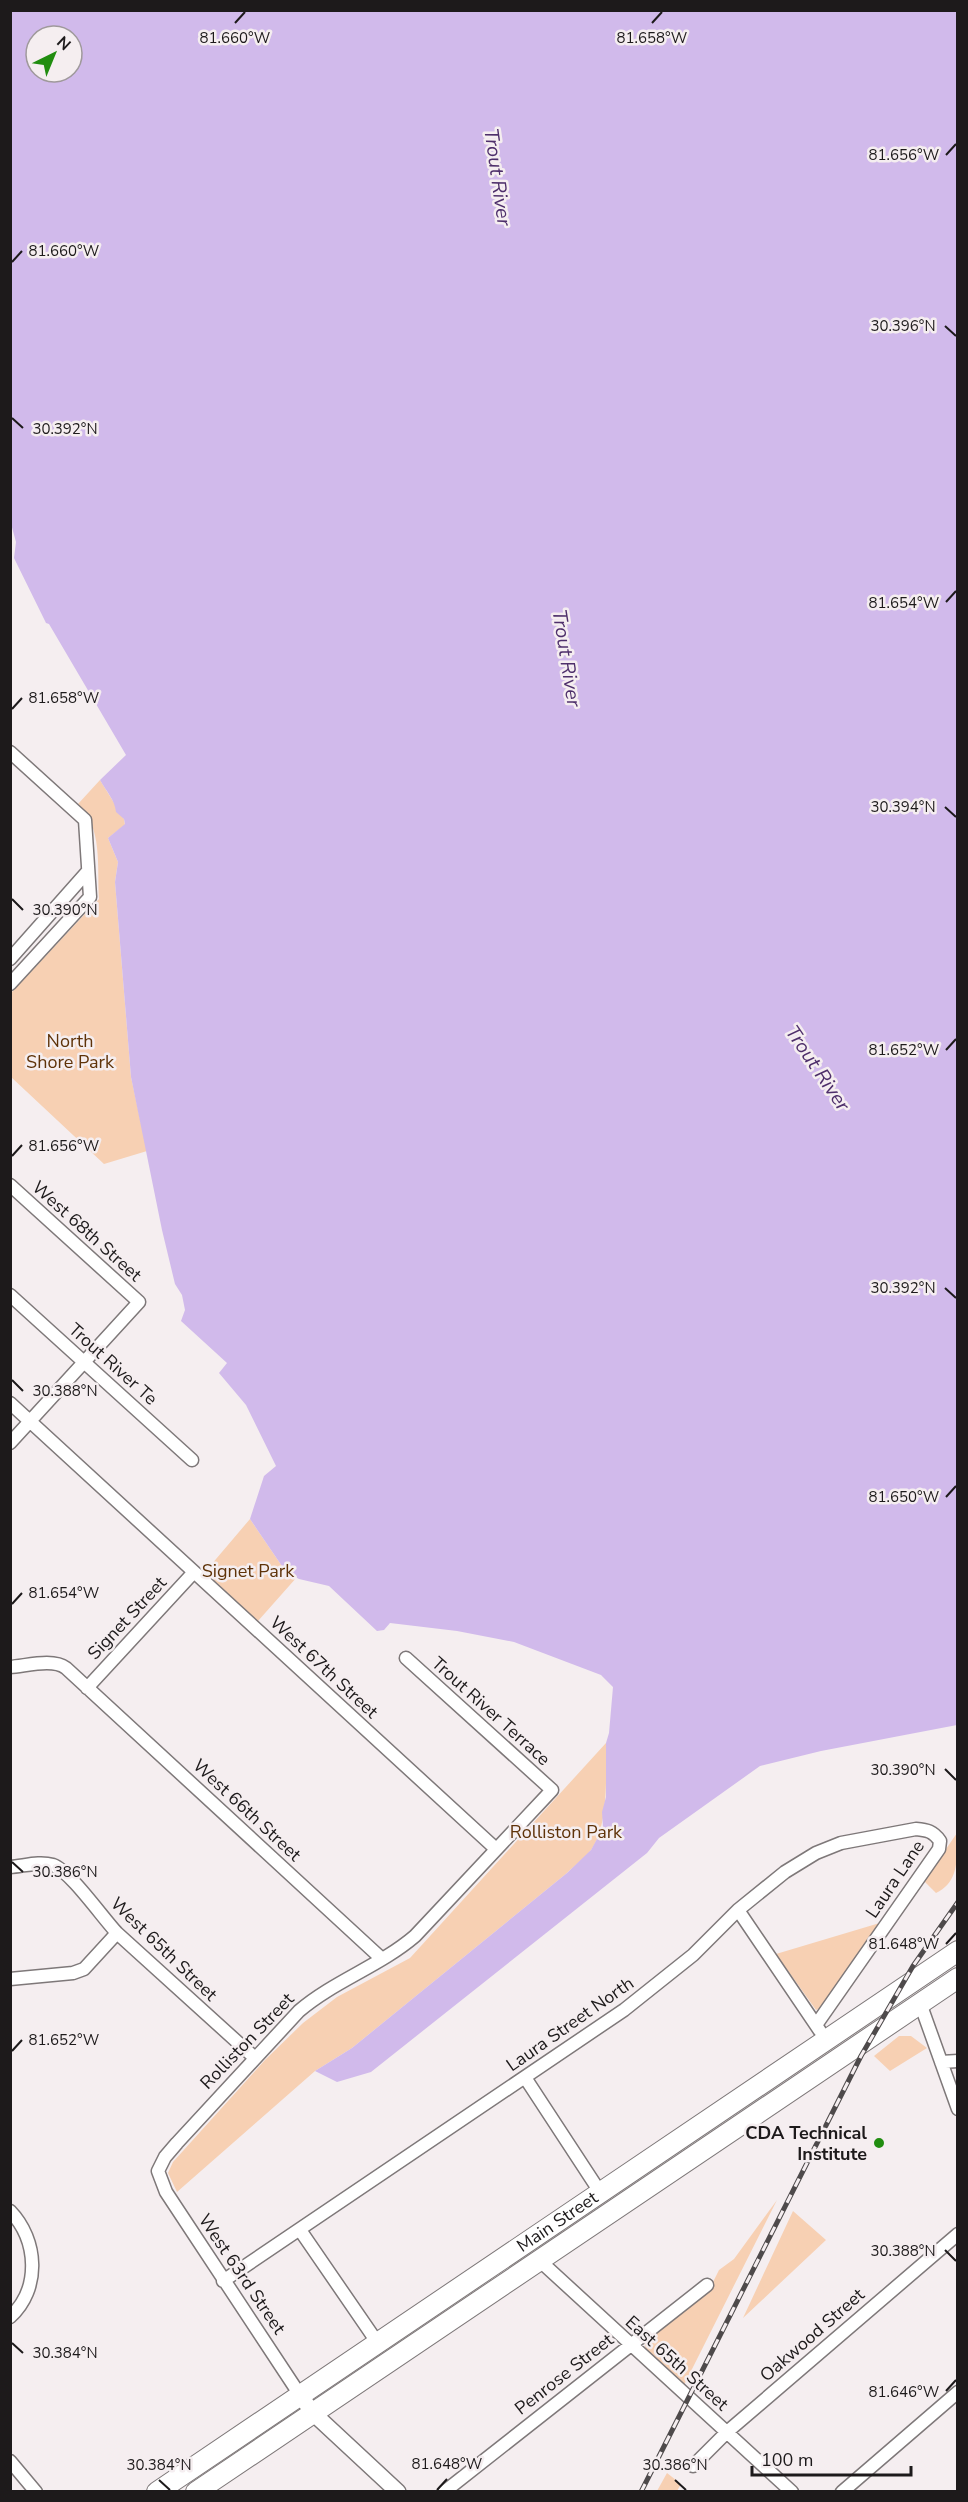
<svg xmlns="http://www.w3.org/2000/svg" width="968" height="2502" viewBox="0 0 968 2502" font-family="'Nunito Sans',sans-serif">
<style>
.green{fill:#f7d0b3}
.water{fill:#d1baeb;fill-rule:evenodd}
.lines{fill:none;stroke-linecap:round;stroke-linejoin:round}
.minor-casing{stroke:#7e7879;stroke-width:15}
.tertiary-casing{stroke:#7e7879;stroke-width:18}
.primary-casing{stroke:#7e7879;stroke-width:22}
.minor{stroke:#fff;stroke-width:12}
.tertiary{stroke:#fff;stroke-width:15}
.primary{stroke:#fff;stroke-width:20}
.rail-casing{stroke:#4e4a4b;stroke-width:5}
.rail{stroke:#f5eef0;stroke-width:3;stroke-dasharray:9;stroke-linecap:butt}
.ticks{fill:none;stroke:#1d1a1b;stroke-width:2}
.poi-dot{fill:#218d10;stroke:#f5eef0;stroke-width:2}
.labels{text-anchor:middle;stroke-width:5;stroke-linejoin:round;paint-order:stroke}
.park-label{font-size:18px;fill:#5f3309;stroke:#f5eef0}
.street-label{font-size:18px;fill:#1d1a1b;stroke:#f5eef0}
.poi-label{font-size:18px;font-weight:bold;fill:#1d1a1b;stroke:#f5eef0;text-anchor:end}
.water-label{font-size:20px;font-style:italic;fill:#4e2f6b;stroke:#f5eef0}
.ticks-label{font-size:15px;text-anchor:middle;fill:#1d1a1b;stroke:#f5eef0;stroke-width:5;stroke-linejoin:round;paint-order:stroke}
</style>
<rect width="100%" height="100%" fill="#f5eef0"/>
<path class="green" d="M100 780 124 819 125 825 108 838 118 862 115 882 131 1077 147 1151 104 1164 11 1077 10 994 99 899C97 867 103 827 78 804Z
M250 1519 286 1572 297 1577 258 1621 205 1572Z
M606 1743C606 1773 609 1826 591 1850 585 1858 575 1865 567 1873L352 2048 315 2071 177 2192 168 2173 173 2162 265 2060 303 2023 337 1997 410 1958Z
M957 1833C957 1856 960 1882 936 1893L924 1881Z
M883 1922 825 2006 816 2010 776 1954Z
M899 2036H911L927 2048 890 2071 874 2056Z
M777 2200 684 2385 646 2350 644 2341 704 2292 713 2282 719 2270 734 2259Z
M793 2211 826 2240 743 2318Z
M667 2473 681 2484 677 2491H657Z"/>
<path class="water" d="M10 11H957V1725L821 1751 760 1766 659 1838 647 1853 371 2072 337 2082 315 2071 352 2048 567 1873 591 1850 603 1828 602 1812 606 1797V1743L609 1733 613 1687 601 1675 514 1642 457 1631 390 1623 384 1630 377 1631 329 1586 299 1579 286 1572 250 1519 264 1476 276 1466 246 1405 219 1373 227 1363 181 1321 185 1310 182 1295 175 1284 162 1230 131 1077 115 882 118 862 108 838 125 824 124 819 116 812C115 800 106 791 100 780L126 755 49 624 46 623 14 558 16 542 10 520ZM36 36H72V72H36Z"/>
<g class="lines">
<g class="minor-casing">
<path id="minor" d="M10 752 85 820 90 897 10 984
M10 959 88 871
M10 1185 139 1302 10 1443
M10 1295 192 1460
M10 1403 496 1849
M10 1667C26 1666 53 1658 66 1668L382 1959
M87 1688 194 1572
M10 1867C24 1866 39 1861 53 1865 70 1871 102 1917 117 1933L255 2058
M738 1910 820 2031
M10 1979 73 1973 84 1969 117 1933
M920 2003 958 2109
M941 2062 958 2061
M526 2079 600 2192
M10 2211C38 2240 41 2289 10 2317
M300 2230 377 2342
M539 2260 792 2492
M223 2281 624 2010 693 1955 738 1910 785 1872 816 1853 841 1843 916 1829C927 1830 933 1831 940 1841L939 1849 816 2025
M300 2395 166 2192 158 2171 165 2157 177 2143 299 2011C334 1981 380 1966 415 1936L552 1790 406 1658
M10 2461 36 2492
M693 2466 727 2432 958 2234
M444 2492 707 2285
M842 2492 958 2392"/>
</g>
<g class="tertiary-casing">
<path id="tertiary" d="M300 2395 313 2413 398 2492"/>
</g>
<g class="primary-casing">
<g id="primary">
<path id="s1" d="M157 2492 958 1951"/>
<path d="M196 2492 958 1978"/>
</g>
</g>
<use href="#minor" class="minor"/>
<use href="#tertiary" class="tertiary"/>
<use href="#primary" class="primary"/>
<g class="rail-casing">
<path id="rail" d="M641 2492 861 2056 913 1966 958 1902"/>
</g>
<use href="#rail" class="rail"/>
</g>
<path class="ticks" d="M235 23 245 12M652 23 662 12M946 155 956 144M12 262 22 251M945 326 956 336M12 418 23 428M946 602 956 591M12 709 22 698M945 807 956 817M12 899 23 910M946 1050 956 1039M12 1156 22 1145M945 1288 956 1298M12 1380 23 1391M946 1497 956 1486M12 1604 22 1593M945 1769 956 1780M12 1862 23 1872M946 1944 956 1933M12 2051 22 2040M945 2250 956 2261M12 2343 23 2353M946 2391 956 2380M159 2480 170 2490M675 2480 686 2490M437 2490 447 2479"/>
<circle class="poi-dot" cx="879" cy="2143" r="6"/>
<g class="labels">
<g class="park-label">
<text x="70" y="1047">North<tspan x="70" dy="21">Shore Park</tspan></text>
<text x="248" y="1577">Signet Park</text>
<text x="566" y="1838">Rolliston Park</text>
</g>
<g class="street-label">
<text transform="translate(87 1231) rotate(42)" y="6">West 68th Street</text>
<text transform="translate(113 1364) rotate(42)" y="6">Trout River Te</text>
<text transform="translate(127 1618) rotate(-47)" y="6">Signet Street</text>
<text transform="translate(324 1667) rotate(43)" y="6">West 67th Street</text>
<text transform="translate(491 1711) rotate(42)" y="6">Trout River Terrace</text>
<text transform="translate(247 1810) rotate(43)" y="6">West 66th Street</text>
<text transform="translate(895 1879) rotate(-56)" y="6">Laura Lane</text>
<text transform="translate(164 1949) rotate(44)" y="6">West 65th Street</text>
<text transform="translate(570 2024) rotate(-35)" y="6">Laura Street North</text>
<text transform="translate(247 2041) rotate(-46)" y="6">Rolliston Street</text>
<text dy="6" stroke="none"><textPath href="#s1" startOffset="483">Main Street</textPath></text>
<text transform="translate(242 2274) rotate(56)" y="6">West 63rd Street</text>
<text transform="translate(812 2335) rotate(-41)" y="6">Oakwood Street</text>
<text transform="translate(677 2363) rotate(42)" y="6">East 65th Street</text>
<text transform="translate(564 2374) rotate(-38)" y="6">Penrose Street</text>
</g>
<g class="poi-label">
<text x="867" y="2139">CDA Technical<tspan x="867" dy="21">Institute</tspan></text>
</g>
<g class="water-label">
<text transform="translate(498 177) rotate(82)" y="7">Trout River</text>
<text transform="translate(567 658) rotate(81)" y="7">Trout River</text>
<text transform="translate(818 1068) rotate(56)" y="7">Trout River</text>
</g>
</g>
<g class="ticks-label">
<text x="235" y="43">81.660°W</text>
<text x="652" y="43">81.658°W</text>
<text x="904" y="160">81.656°W</text>
<text x="64" y="256">81.660°W</text>
<text x="903" y="331">30.396°N</text>
<text x="65" y="434">30.392°N</text>
<text x="904" y="608">81.654°W</text>
<text x="64" y="703">81.658°W</text>
<text x="903" y="812">30.394°N</text>
<text x="65" y="915">30.390°N</text>
<text x="904" y="1055">81.652°W</text>
<text x="64" y="1151">81.656°W</text>
<text x="903" y="1293">30.392°N</text>
<text x="65" y="1396">30.388°N</text>
<text x="904" y="1502">81.650°W</text>
<text x="64" y="1598">81.654°W</text>
<text x="903" y="1775">30.390°N</text>
<text x="65" y="1877">30.386°N</text>
<text x="904" y="1949">81.648°W</text>
<text x="64" y="2045">81.652°W</text>
<text x="903" y="2256">30.388°N</text>
<text x="65" y="2358">30.384°N</text>
<text x="904" y="2397">81.646°W</text>
<text x="447" y="2469">81.648°W</text>
<text x="159" y="2470">30.384°N</text>
<text x="675" y="2470">30.386°N</text>
</g>
<rect width="968" height="2502" fill="none" stroke="#1d1a1b" stroke-width="24"/>
<g transform="translate(54 54) rotate(43)"><circle r="28" fill="#f5eef0" stroke="#9f999b" stroke-width="1.5"/>
<path d="M0-4.5L10 22L0 15L-10 22Z" fill="#218d10"/>
<text y="-9" font-size="16" font-weight="bold" text-anchor="middle" fill="#1d1a1b">N</text>
</g>
<path d="M752 2466v9h159v-9" fill="none" stroke="#1d1a1b" stroke-width="3"/>
<text x="761" y="2466" font-size="18" fill="#1d1a1b" stroke="#f5eef0" stroke-width="4.5" paint-order="stroke">100 m</text>
</svg>
